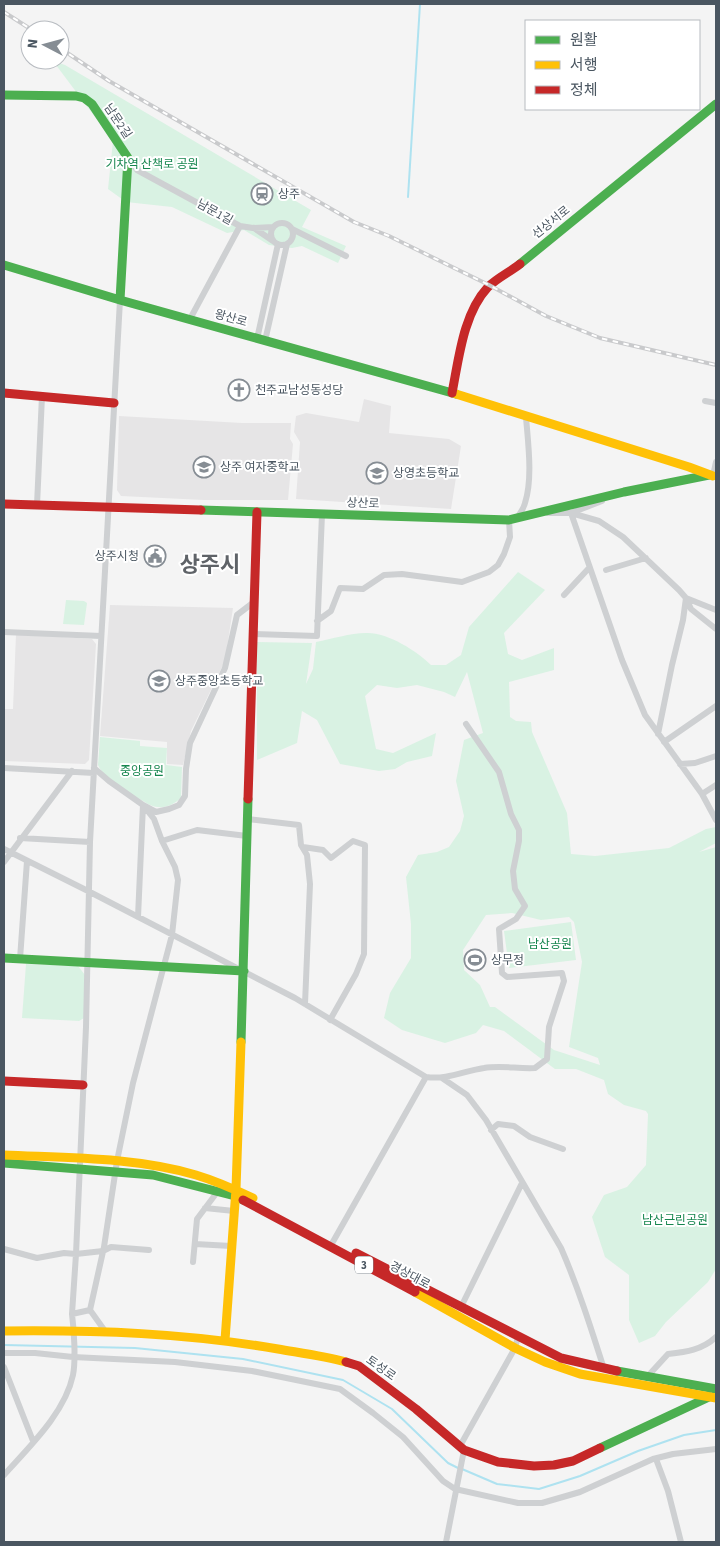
<svg xmlns="http://www.w3.org/2000/svg" width="720" height="1546" viewBox="0 0 720 1546" font-family="'Source Sans 3','Noto Sans KR',sans-serif">
<style>
.education{fill:#e6e5e6}
.green{fill:#d9f2e3;fill-rule:evenodd}
.lines{fill:none;stroke-linecap:round;stroke-linejoin:round}
.stream{stroke:#aee2f0;stroke-width:2}
.street{stroke:#ced0d2;stroke-width:6}
.fast{stroke:#4caf50;stroke-width:9}
.slow{stroke:#ffc107;stroke-width:9}
.jam{stroke:#c62828;stroke-width:9}
.rail-casing{stroke:#c9cacc;stroke-width:4}
.rail{stroke:#fff;stroke-width:2;stroke-dasharray:5.5;stroke-linecap:butt}
.labels{text-anchor:middle;stroke-width:4;stroke-linejoin:round;paint-order:stroke}
.shield{fill:#fff;stroke:#808990;stroke-width:1}
.shield-label{font-size:11px;font-weight:bold;fill:#4a5661}
.street-label{font-size:12px;fill:#4a5661;stroke:#fff}
.park-label{font-size:12px;fill:#17864f;stroke:#fff}
.poi-label{font-size:12px;fill:#4a5661;stroke:#fff;text-anchor:start}
.town-label{font-size:22px;font-weight:bold;fill:#5f6368;stroke:#fff}
</style>
<rect width="100%" height="100%" fill="#f4f4f4"/>
<path class="education" d="M364 399 391 406 389 433 449 439 461 446 451 509 296 499 300 442 294 432 296 416 306 413 359 422Z
M119 416 242 423H291L290 439 293 444 288 500H204L121 496 117 490Z
M110 605 233 608 225 661 191 731 183 765 167 764V742L100 736Z
M16 634 92 639 96 644 89 760 85 764 4 761V709H13Z"/>
<path class="green" d="M53 61 65 65 311 210 302 227 346 246 338 263 302 246 292 248 269 245 244 230 227 233 172 207 126 202 108 189 113 141Z
M518 572 545 590 504 633 508 654 522 660 554 648V670L509 682 510 717 516 721 531 722 532 732 567 813 571 854 595 856 669 848 706 829 716 827V843L699 852 716 847V1269L708 1282 666 1322 655 1336 639 1343 629 1320V1275L605 1257 592 1217 604 1195 627 1187 646 1165 648 1114 646 1111 624 1105 608 1094 604 1080 576 1069H555L504 1031 483 1025 476 1033 445 1043 402 1030 384 1018 390 993 411 958V924L406 877 418 855 437 852 449 847 460 831 464 816 456 781 464 740 483 733 467 672 455 697 444 692 417 685 397 688 377 685 365 696 376 749 393 753 436 733 432 756 407 762 395 769 379 771 340 764 317 720 302 711 297 743 257 760V642L312 643 306 684 313 669 316 642C332 639 350 633 366 633 387 632 417 651 431 665H446L461 655 469 627ZM512 913 541 920 569 917 574 922 582 962 569 1047 598 1058 600 1065 554 1050 495 1007H490L480 985 464 970 463 950 486 915Z
M66 600 84 601 87 603 84 625 63 624Z
M100 737 140 741V746L167 748 166 765 182 767 181 798C172 806 162 810 150 805 136 797 104 780 98 765Z
M571 922 576 960 509 968 504 931Z
M26 964 78 966 85 975 84 1018 79 1021 22 1018Z"/>
<g class="lines">
<path class="stream" d="M408 197 420 4
M4 1345 135 1348 243 1359 343 1380 392 1409 448 1463 458 1468
M462 1469 497 1484 539 1489 580 1476 638 1451 684 1435 716 1430"/>
<path class="street" d="M128 158 137 170 240 226 190 319
M271 234a11 11 0 1 1 22 0a11 11 0 1 1-22 0Z
M240 226 253 228 273 227
M254 228 273 241
M292 229 346 256
M120 300 90 842 86 1027 76 1254 103 1251 111 1247 149 1250
M257 339 278 244
M265 341 287 244
M705 401 716 403
M713 476 716 462
M37 505 42 396
M548 513H571L622 660 645 715 702 794 716 820
M571 513 599 521 623 537 679 590 686 598 691 609 716 629
M571 513 602 501
M518 517C520 513 524 508 525 503 533 478 528 443 526 417
M606 570 646 558
M564 595 589 568
M317 621 331 611 340 588 363 589 384 575 402 574 462 582 489 572 498 565 504 554 510 537 509 520
M4 632 101 636
M253 634 317 636 322 514
M658 734 672 665 683 620 686 598 716 610
M664 742 716 706
M680 764 695 763 716 756
M4 768 94 773
M94 768 109 781 143 805 154 819 162 841 175 867 178 880 172 935 133 1083 117 1161 104 1247 90 1310 105 1331
M702 794 716 785
M248 819 299 825 301 845 307 855 310 884 305 1004
M20 838 90 842
M162 841 197 830 247 836
M303 847 323 850 331 858 353 841 365 845 364 954 356 974 330 1020
M4 849 88 891 295 998 426 1077C447 1080 464 1071 484 1068 501 1065 518 1069 535 1068L547 1059 549 1027 564 981 562 973 507 977 502 973 499 929 516 919 525 906 515 889 513 871 519 841V830L511 814 499 772 466 724
M4 862 72 771
M138 917 143 805 156 812 169 809 179 805 185 796 186 769 190 743 225 668 237 615 254 602
M20 959 27 861
M442 1078 467 1095 486 1120 561 1248C578 1287 591 1328 604 1369
M491 1130 498 1124 514 1126 530 1137 563 1149
M205 1208 234 1211
M195 1244 231 1246
M330 1247 426 1077
M4 1249 37 1258 64 1253 76 1254 72 1314 90 1310
M193 1262 197 1219 218 1191
M461 1307 522 1183
M4 1353H35L73 1357 175 1362 252 1371 340 1389 373 1413 403 1437 443 1481 455 1489 518 1503H542L580 1492 653 1459 673 1454 716 1449
M4 1367 33 1441
M647 1377 668 1354C686 1352 702 1350 716 1337
M460 1446 515 1348 518 1337
M656 1459 668 1491 681 1542
M4 1475C29 1447 65 1413 73 1375 76 1360 74 1330 72 1314
M446 1542 464 1450"/>
<path class="fast" d="M4 95 76 96 84 98 92 104 128 158 120 300
M520 264 716 104
M4 265 120 300 456 394
M201 510 509 520 624 492 709 475
M4 958 244 971
M241 1042 248 799
M4 1163 153 1175 235 1196 243 1200
M617 1371 716 1389
M600 1448 709 1397"/>
<path class="slow" d="M456 394 689 467 713 476
M4 1155C67 1158 134 1157 196 1175 216 1181 234 1189 253 1198
M415 1292 515 1348 545 1362 580 1374 716 1398
M4 1331C98 1330 185 1333 278 1349 301 1353 324 1356 346 1362
M225 1340 236 1189 241 1042"/>
<path class="jam" d="M4 393 114 403
M452 393C459 358 463 314 488 287 497 278 510 272 520 264
M4 504 201 510
M248 799 257 512
M4 1081 83 1085
M243 1200 415 1292
M356 1253 561 1358 617 1371
M346 1362 359 1366 416 1409 464 1450 498 1462 534 1466 554 1465 573 1461 600 1448"/>
<g class="rail-casing">
<path id="rail" d="M4 12 32 30
M60 48 109 81 354 222 389 236 489 285 546 316 600 338 716 365"/>
</g>
<use href="#rail" class="rail"/>
</g>
<defs>
<g id="station-ring" transform="scale(1.125)"><circle r="9.5" fill="#fff" stroke="#868d94" stroke-width="1.5"/><path d="M-3-6H3Q5-6 5-4V2Q5 4 3 4L4.5 6H3L1.5 4h-3L-3 6H-4.5L-3 4Q-5 4-5 2V-4Q-5-6-3-6ZM-3.5-4v3h7v-3ZM-3.5 1v1.5H-2V1ZM2 1v1.5H3.5V1Z" fill="#868d94"/></g>
<g id="church-ring" transform="scale(1.125)"><circle r="9.5" fill="#fff" stroke="#868d94" stroke-width="1.5"/><path d="M-1.2-6h2.4v3.5h3.3v2.4h-3.3V6h-2.4V-.1h-3.3v-2.4h3.3Z" fill="#868d94"/></g>
<g id="school-ring" transform="scale(1.125)"><circle r="9.5" fill="#fff" stroke="#868d94" stroke-width="1.5"/><path d="M0-5L7-2L0 1L-7-2ZM-4 1L0 2.5L4 1V4Q0 6-4 4Z" fill="#868d94"/></g>
<g id="civic-ring" transform="scale(1.125)"><circle r="9.5" fill="#fff" stroke="#868d94" stroke-width="1.5"/><path d="M-.6-6.5H3V-4.5H.6V-3L4-1V1h2V6H-6V1h2V-1L-.6-3ZM-1.2 2.5V6h2.4V2.5Z" fill="#868d94"/></g>
<g id="stadium-ring" transform="scale(1.125)"><circle r="9.5" fill="#fff" stroke="#868d94" stroke-width="1.5"/><path d="M0-5a6.5 5 0 1 0 0 10a6.5 5 0 1 0 0-10ZM-3.5-1.8h7v3.6h-7Z" fill="#868d94"/></g>
</defs>
<g fill-rule="evenodd">
<use href="#station-ring" x="262" y="194"/>
<use href="#church-ring" x="239" y="390"/>
<use href="#school-ring" x="204" y="467"/>
<use href="#school-ring" x="377" y="473"/>
<use href="#civic-ring" x="155" y="556"/>
<use href="#school-ring" x="159" y="681"/>
<use href="#stadium-ring" x="475" y="960"/>
</g>
<g class="labels">
<rect class="shield" x="355" y="1256.5" width="18" height="17" rx="4"/>
<g class="shield-label">
<text x="364" y="1269">3</text>
</g>
<g class="street-label">
<text transform="translate(118 121) rotate(56)" y="4">남문2길</text>
<text transform="translate(215 212) rotate(29)" y="4">남문1길</text>
<text transform="translate(551 222) rotate(-39)" y="4">선상서로</text>
<text transform="translate(231 318) rotate(16)" y="4">왕산로</text>
<text transform="translate(363 503) rotate(2)" y="4">상산로</text>
<text transform="translate(410 1275) rotate(28)" y="4">경상대로</text>
<text transform="translate(381 1368) rotate(35)" y="4">토성로</text>
</g>
<g class="park-label">
<text x="152" y="168">기차역 산책로 공원</text>
<text x="142" y="775">중앙공원</text>
<text x="550" y="948">남산공원</text>
<text x="675" y="1224">남산근린공원</text>
</g>
<g class="poi-label">
<text x="278" y="198">상주</text>
<text x="255" y="394">천주교남성동성당</text>
<text x="220" y="471">상주 여자중학교</text>
<text x="393" y="477">상영초등학교</text>
<text x="139" y="560" text-anchor="end">상주시청</text>
<text x="175" y="685">상주중앙초등학교</text>
<text x="491" y="964">상무정</text>
</g>
<g class="town-label">
<text x="210" y="572">상주시</text>
</g>
</g>
<rect width="720" height="1546" fill="none" stroke="#4a5661" stroke-width="10"/>
<rect x="525" y="20" width="175" height="90" fill="#ffffff" stroke="#b7bbc0"/>
<rect x="535" y="36" width="25" height="8" fill="#4caf50" stroke="#b7bbc0"/>
<text x="570" y="45" font-size="15" fill="#4a5661">원활</text>
<rect x="535" y="61" width="25" height="8" fill="#ffc107" stroke="#b7bbc0"/>
<text x="570" y="70" font-size="15" fill="#4a5661">서행</text>
<rect x="535" y="86" width="25" height="8" fill="#c62828" stroke="#b7bbc0"/>
<text x="570" y="95" font-size="15" fill="#4a5661">정체</text>
<g transform="translate(45 45) rotate(276)"><circle r="24" fill="#ffffff" stroke="#b7bbc0"/>
<path d="M0-4L9 19L0 12L-9 19Z" fill="#868d94"/>
<text y="-8" font-size="14" font-weight="bold" text-anchor="middle" fill="#4a5661">N</text>
</g>
</svg>
